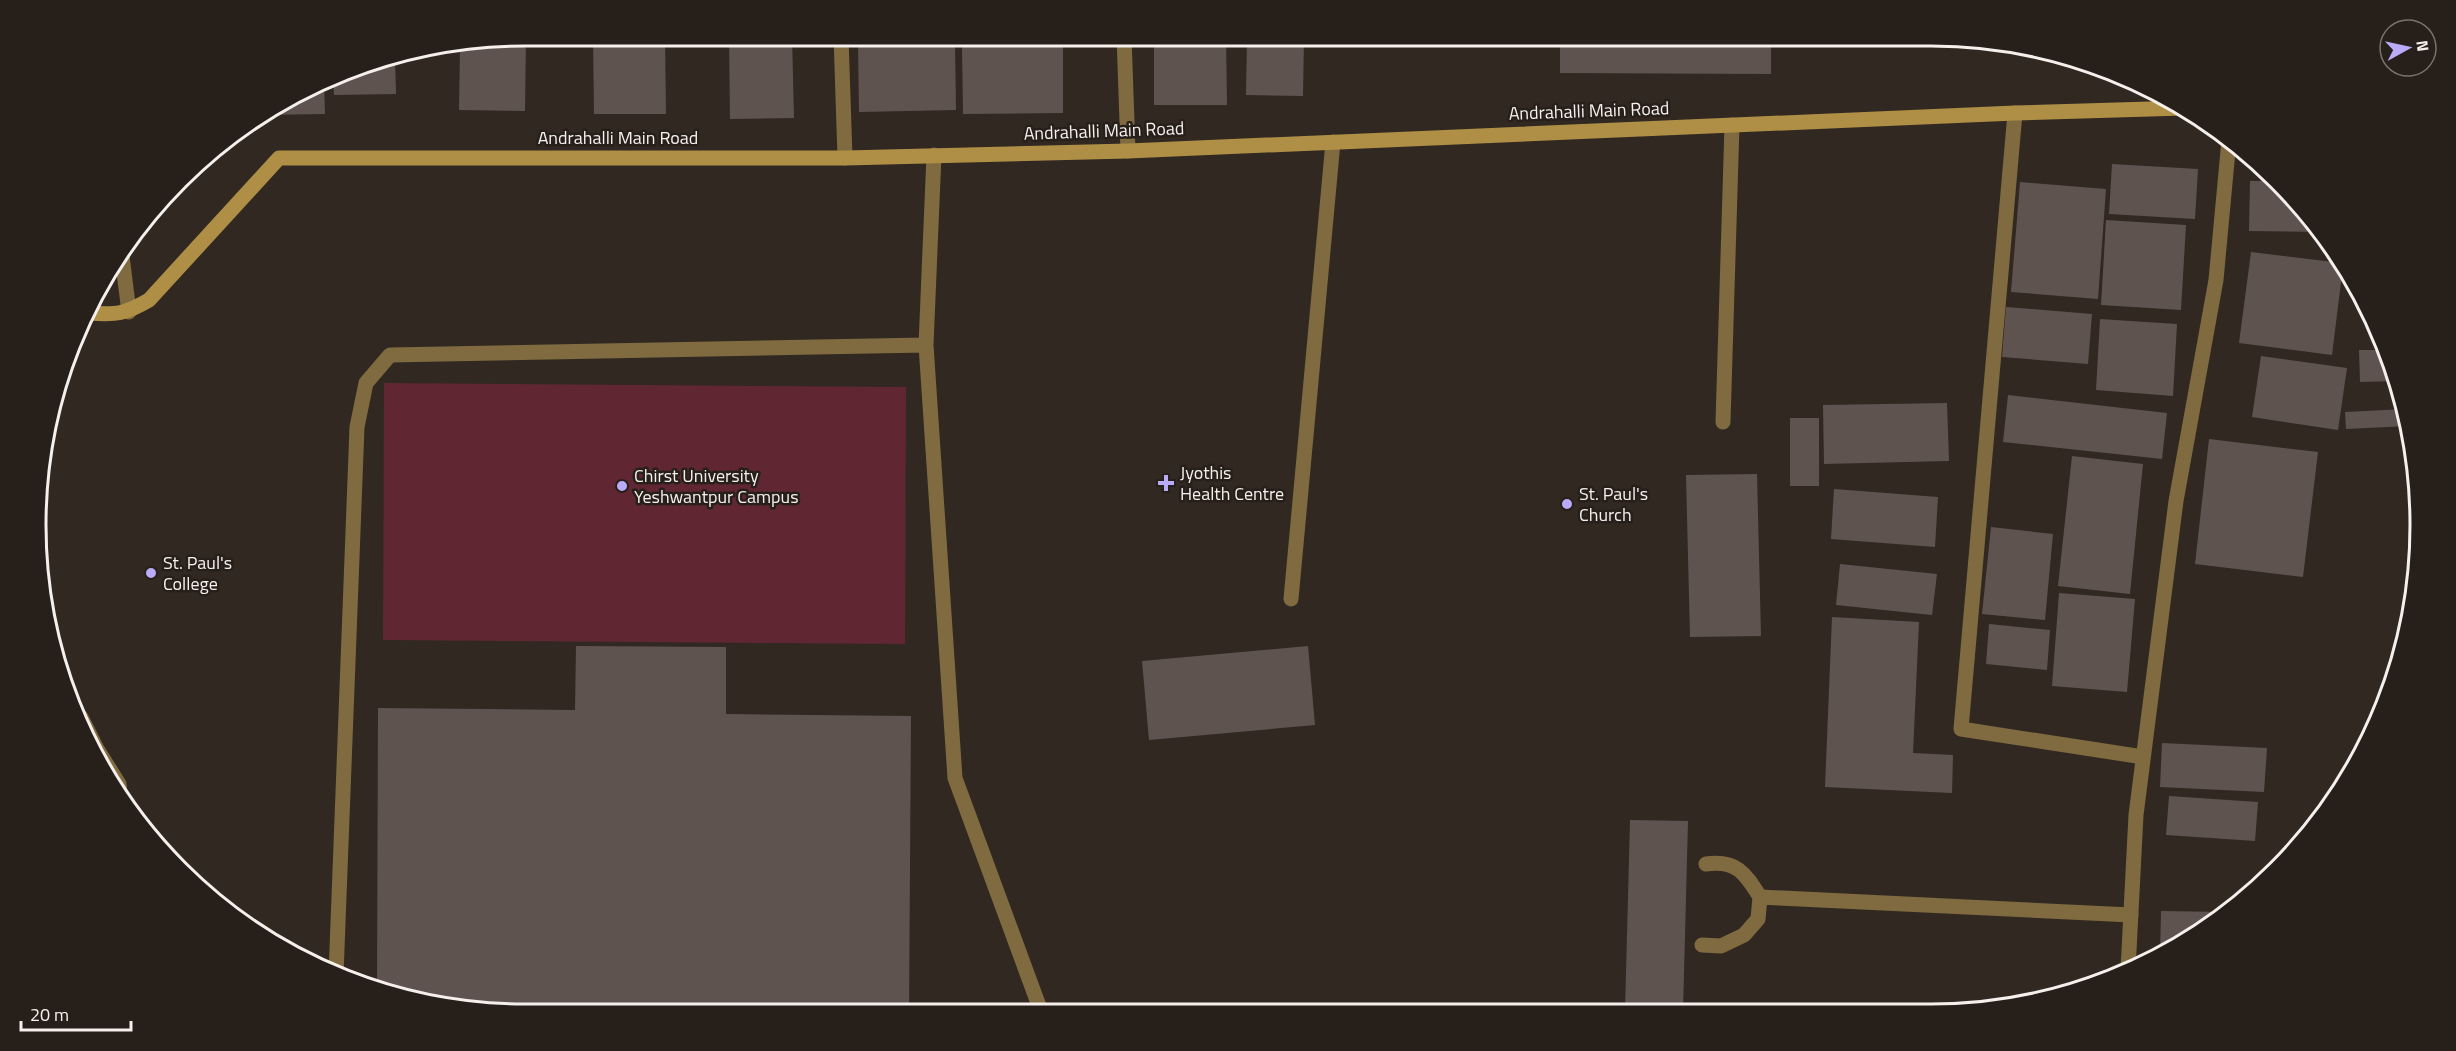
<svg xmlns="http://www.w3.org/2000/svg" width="2456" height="1051" viewBox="0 0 2456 1051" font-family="'Titillium Web',sans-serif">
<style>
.green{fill:#602733}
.building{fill:#5f5350}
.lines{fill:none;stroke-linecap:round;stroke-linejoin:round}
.service{stroke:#7f6b3f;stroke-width:15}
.minor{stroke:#7f6b3f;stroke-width:15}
.tertiary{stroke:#7f6b3f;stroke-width:15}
.secondary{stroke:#af8f45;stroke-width:15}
.poi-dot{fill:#b9abf7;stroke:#271f19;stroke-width:2}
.labels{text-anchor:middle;stroke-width:5;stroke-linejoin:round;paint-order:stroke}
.street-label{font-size:18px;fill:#f6f0ec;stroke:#271f19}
.poi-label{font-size:18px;fill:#f6f0ec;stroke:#271f19;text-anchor:start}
.rim{fill:none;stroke:#f6f0ec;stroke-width:3}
</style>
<rect width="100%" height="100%" fill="#312822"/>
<path class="green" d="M384 383 906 387 905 644 383 640Z"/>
<path class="building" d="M526 36 525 111 459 110 460 47Z
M593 36H665L666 114H594Z
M729 36H792L794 118 730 119Z
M964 36H1060V39L964 40Z
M1154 36H1226L1227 105H1154Z
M1247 36H1304L1303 96 1246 95Z
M1560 36H1771V74L1560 73Z
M955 42 956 110 859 112 858 44Z
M1063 46V113L963 114 962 47Z
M395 58 396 94 334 95 333 78 368 62Z
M324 82 325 114 261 115 280 102Z
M2112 164 2198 169 2195 219 2109 214Z
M2250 181H2275L2322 232 2249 231Z
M2020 182 2106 189 2098 299 2011 292Z
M2106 220 2186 225 2181 310 2101 305Z
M2251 252 2341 263 2343 266 2332 355 2239 343Z
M2006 307 2092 314 2088 364 2002 357Z
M2100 319 2177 324 2173 396 2096 390Z
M2359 350H2385L2397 381 2360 382Z
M2261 356 2347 368 2338 430 2252 417Z
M2008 395 2167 413 2162 459 2003 442Z
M1947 403 1949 461 1824 464 1823 405Z
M2405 409 2408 426 2346 429 2345 412Z
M1790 418H1819V486H1790Z
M2209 439 2318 452 2303 577 2195 564Z
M2072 456 2143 464 2130 594 2058 586Z
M1757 474 1761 636 1690 637 1686 475Z
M1834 489 1938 497 1935 547 1831 539Z
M1991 527 2053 534 2045 620 1982 614Z
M1840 564 1937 574 1932 615 1836 605Z
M2059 593 2135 599 2127 692 2052 686Z
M1832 617 1919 622 1913 753 1953 755 1952 793 1825 787Z
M1989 624 2050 630 2047 670 1986 664Z
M576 646 726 647V714L911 716 909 1014 526 1015 377 990 378 708 575 710Z
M1308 646 1315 725 1149 740 1142 661Z
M2162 743 2267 748 2264 792 2160 787Z
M2169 796 2258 802 2255 841 2166 835Z
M1630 820 1688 821 1683 1012 1625 1011Z
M2161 911 2225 912 2160 956Z"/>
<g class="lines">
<path class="service" d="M934 155 926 345 955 778 1042 1014
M1723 422 1732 125
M81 717 97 749 119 784 120 792
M1706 864C1737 860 1745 873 1760 897
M1702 945 1721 946 1744 935 1758 919 1760 897 2131 915
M336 975 357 427 366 383 390 355 926 345"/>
<path class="minor" d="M841 36 845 158
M1124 36 1128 151
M2015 113 1961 729 2143 757
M122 256 129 312
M1291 599 1333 142"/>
<path class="tertiary" d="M2128 970 2136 815 2176 501 2216 280 2229 140"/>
<path class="secondary" d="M89 313C117 315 125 314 149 300L279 158H845L1128 151 2015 113 2184 108"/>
</g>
<g class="poi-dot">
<path d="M1163 474h6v6h6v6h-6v6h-6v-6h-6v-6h6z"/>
<circle cx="622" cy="486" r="6"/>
<circle cx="1567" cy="504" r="6"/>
<circle cx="151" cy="573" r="6"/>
</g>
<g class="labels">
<g class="street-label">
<text transform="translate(1589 111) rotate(-2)" y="6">Andrahalli Main Road</text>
<text transform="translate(1104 131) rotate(-2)" y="6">Andrahalli Main Road</text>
<text x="618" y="144">Andrahalli Main Road</text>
</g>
<g class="poi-label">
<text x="1180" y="479">Jyothis<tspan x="1180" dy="21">Health Centre</tspan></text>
<text x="634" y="482">Chirst University<tspan x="634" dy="21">Yeshwantpur Campus</tspan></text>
<text x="1579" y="500">St. Paul's<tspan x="1579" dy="21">Church</tspan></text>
<text x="163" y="569">St. Paul's<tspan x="163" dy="21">College</tspan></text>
</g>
</g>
<path d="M0 0H2456V1051H0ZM525 46H1931A479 479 0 0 1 2410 525V525A479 479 0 0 1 1931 1004H525A479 479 0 0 1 46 525V525A479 479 0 0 1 525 46Z" fill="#271f19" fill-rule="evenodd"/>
<path class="rim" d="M525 46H1931A479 479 0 0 1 2410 525V525A479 479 0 0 1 1931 1004H525A479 479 0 0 1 46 525V525A479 479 0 0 1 525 46Z"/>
<g transform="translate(2408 48) rotate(82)"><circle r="28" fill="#271f19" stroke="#7a736d" stroke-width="1.5"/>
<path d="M0-4.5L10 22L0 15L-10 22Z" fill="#b9abf7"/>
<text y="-9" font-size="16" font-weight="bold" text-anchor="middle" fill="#f6f0ec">N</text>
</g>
<path d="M21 1021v9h110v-9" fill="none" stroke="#f6f0ec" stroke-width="3"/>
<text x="30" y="1021" font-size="18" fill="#f6f0ec" stroke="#271f19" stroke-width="4.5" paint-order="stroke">20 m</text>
</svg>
